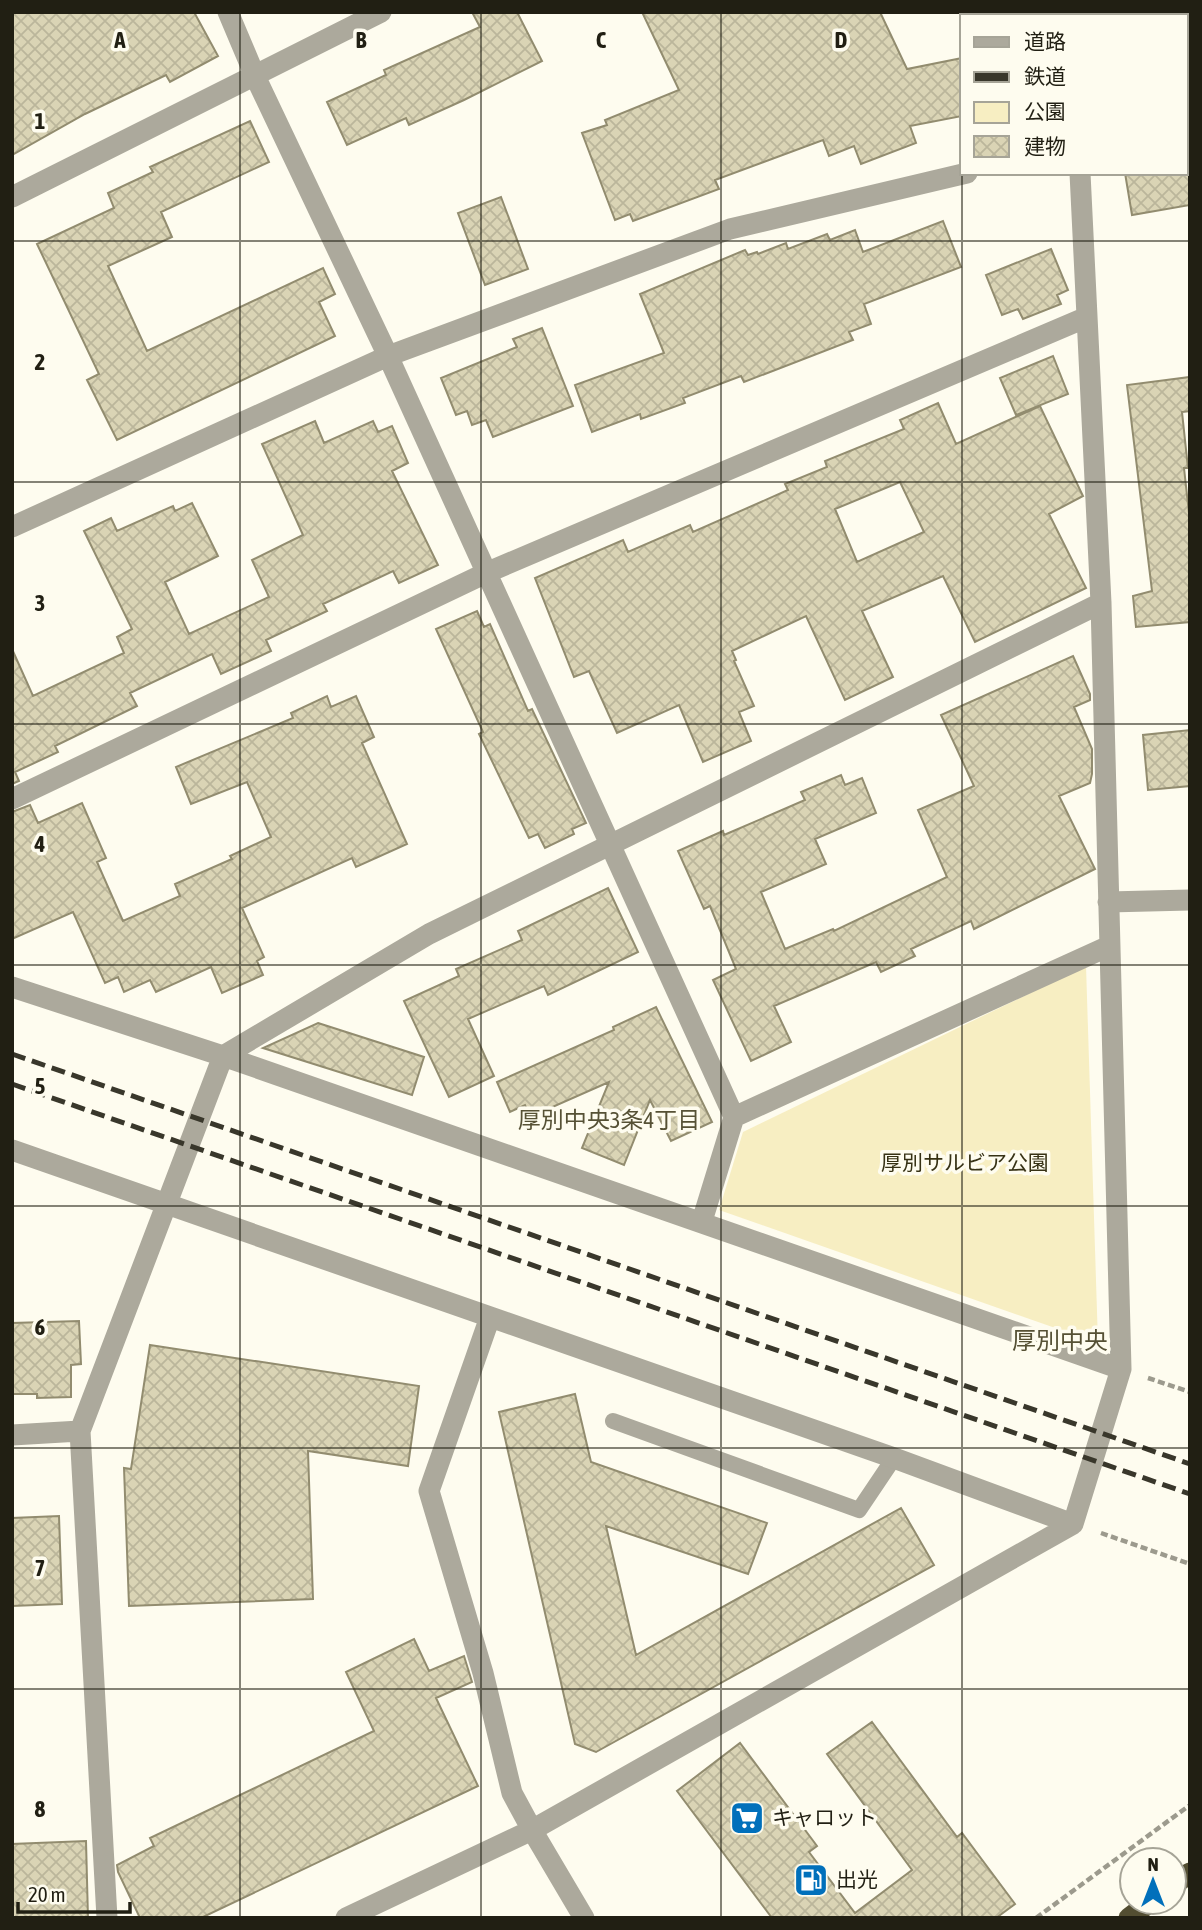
<svg xmlns="http://www.w3.org/2000/svg" width="1202" height="1930" viewBox="0 0 1202 1930" font-family="'Asap Condensed','Noto Sans JP',sans-serif">
<style>
.green{fill:#f7eec2}
.building{fill:url(#building-cross-hatch);stroke:#928c6f;stroke-width:2;fill-rule:evenodd}
.lines{fill:none;stroke-linecap:round;stroke-linejoin:round}
.path{stroke:#9c9a8d;stroke-width:4.5;stroke-dasharray:7 3.5;stroke-linecap:butt}
.lane{stroke:#aca99c;stroke-width:16}
.street{stroke:#aca99c;stroke-width:21}
.highway{stroke:#534e32;stroke-width:21}
.rail{stroke:#39372b;stroke-width:5;stroke-dasharray:14 7;stroke-linecap:butt}
.grid{fill:none;stroke:#211f13;stroke-width:2;stroke-opacity:0.55}
.labels{text-anchor:middle;stroke-width:7;stroke-linejoin:round;paint-order:stroke}
.park-label{font-size:21px;fill:#373215;stroke:#fefcef}
.poi-label{font-size:21px;fill:#211f13;stroke:#fefcef;text-anchor:start}
.neighbourhood-label{font-size:23px;fill:#565135;stroke:#fefcef}
.quarter-label{font-size:24px;fill:#565135;stroke:#fefcef}
.grid-label{font-size:23px;text-anchor:middle;font-weight:bold;fill:#211f13;stroke:#fefcef;stroke-width:7;stroke-linejoin:round;paint-order:stroke}
</style>
<defs>
<pattern id="building-cross-hatch" width="8" height="8" patternUnits="userSpaceOnUse" patternTransform="scale(1.75)"><rect width="8" height="8" fill="#dad4b5"/><path d="M0 0l8 8M0 8l8-8" fill="none" stroke="#bbb69b"/></pattern>
</defs>
<rect width="100%" height="100%" fill="#fefcef"/>
<path class="green" d="M1086 966 1098 1343 719 1210 743 1132Z"/>
<path class="building" d="M12 12H194L218 56 170 82 166 75 85 114 12 155Z
M472 12H517L542 61 464 100 409 125 406 118 347 145 327 102 386 75 384 70 480 27Z
M642 12H880L907 69 962 58V116L910 126 916 143 861 164 854 146 829 156 823 140 715 180 719 189 633 221 630 214 615 220 582 133 607 125 605 120 679 90Z
M250 121 269 162 161 212 172 237 108 266 147 351 323 268 335 294 319 302 335 336 117 440 87 380 99 374 37 244 114 208 108 193 153 172 150 167Z
M1125 173H1190V205L1132 215Z
M501 197 528 269 485 285 458 213Z
M943 221 961 267 864 304 871 324 849 332 853 340 744 382 741 376 683 398 685 403 641 419 640 414 592 432 575 385 664 353 640 294 745 250 748 255 757 252 758 254 786 243 788 249 827 234 830 240 855 230 863 252Z
M1051 249 1068 290 1057 295 1061 304 1023 319 1018 309 1002 315 986 275Z
M542 328 573 406 493 437 486 420 472 425 467 411 456 415 441 378 517 347 513 339Z
M1053 356 1068 394 1016 415 1000 378Z
M1190 377V411L1182 412 1188 468H1184L1190 522V622L1136 627 1133 596 1152 591 1127 385Z
M938 403 956 444 1040 406 1083 496 1049 514 1086 588 975 642 943 576 862 611 893 677 845 700 806 616 732 651 736 660 734 661 754 706 739 712 751 741 703 762 679 705 617 733 589 671 574 677 535 578 623 540 628 552 690 525 693 532 788 490 785 484 827 467 825 461 904 429 900 420ZM900 482 924 532 857 562 835 509Z
M315 421 324 443 373 421 378 432 392 426 408 463 392 471 438 565 399 583 393 571 323 604 327 611 266 640 271 651 221 674 212 654 130 693 137 706 55 746 58 752 15 772 19 781 12 784V649L33 696 124 653 117 637 132 629 84 531 111 518 117 531 173 506 175 511 192 503 218 556 165 582 189 634 269 597 252 560 303 535 262 444Z
M477 611 484 627 490 624 528 711 532 709 586 823 572 829 574 834 545 848 538 834 529 838 479 734 483 732 436 629Z
M1073 656 1090 694V700L1074 707 1092 749V774L1090 783 1059 796 1095 869 974 929 971 921 911 949 915 956 881 972 876 962 774 1006 791 1042 751 1061 713 980 736 969 710 906 704 909 678 851 723 831 724 835 805 800 801 792 841 775 845 785 862 778 876 813 815 839 826 864 761 892 785 949 833 929 834 931 947 877 918 810 974 786 941 715Z
M327 696 331 707 356 696 374 737 362 743 407 844 356 867 352 858 242 908 264 957 257 961 263 975 222 993 211 967 156 992 150 980 124 992 118 977 105 983 73 912 12 939V812L30 805 38 823 82 803 106 858 97 862 123 921 180 896 175 884 232 859 230 856 271 837 247 782 191 804 176 767 293 718 291 713Z
M1190 730V786L1148 790 1143 735Z
M608 888 638 952 548 995 544 986 468 1019 494 1076 449 1097 404 1001 459 976 456 969 522 940 518 931Z
M656 1007 712 1122 671 1141 650 1100 624 1165 582 1148 609 1082 530 1117 525 1105 510 1112 497 1082 614 1030 613 1027Z
M318 1023 424 1057 412 1095 263 1048Z
M79 1321 81 1364 71 1365V1397L37 1398V1394H12V1323Z
M150 1345 419 1386 408 1466 308 1451 313 1599 129 1606 124 1468 131 1469Z
M575 1394 591 1462 767 1523 748 1574 606 1526 636 1655 901 1508 934 1565 596 1752 575 1744 499 1412Z
M59 1516 62 1604 12 1606V1518Z
M414 1639 429 1671 464 1656 472 1682 436 1698 478 1786 201 1918H140L118 1872 117 1865 154 1846 150 1838 374 1731 346 1672Z
M872 1722 957 1837 962 1833 1015 1904 996 1918H772L677 1791 740 1743 817 1846 809 1852 855 1913 912 1870 827 1754Z
M86 1841 88 1918H12V1844Z"/>
<g class="lines">
<path class="path" d="M1148 1378 1190 1392
M1101 1533 1190 1564
M1036 1918 1190 1805"/>
<path class="lane" d="M613 1421 859 1510 894 1458"/>
<path class="street" d="M228 12 255 76 388 356 734 1117 702 1221
M1052 12 1053 16
M1186 129 1190 128
M12 197 381 12
M12 527 388 356 730 229 967 173
M12 799 486 573 1087 317
M1108 902 1190 900
M12 987 223 1056 1121 1369
M734 1117 1109 946
M12 1150 894 1458 1073 1524
M490 1317 429 1491 483 1673 512 1793 532 1830 584 1918
M12 1435 80 1431
M107 1918 80 1431 223 1056 429 934 1101 603
M346 1918 532 1830 1073 1524 1121 1369 1101 603 1080 173"/>
<path class="highway" d="M1174 1884 1190 1873
M1129 1918 1150 1902"/>
<path class="rail" d="M12 1054 1190 1464
M12 1084 1190 1494"/>
</g>
<path class="grid" d="M240 12V1918M481 12V1918M721 12V1918M962 12V1918M12 241H1190M12 482H1190M12 724H1190M12 965H1190M12 1206H1190M12 1448H1190M12 1689H1190"/>
<defs>
<g id="supermarket-square" transform="scale(1.75)"><rect x="-9" y="-9" width="18" height="18" rx="4" fill="#0170bb" stroke="#fefcef"/><path d="M-6-5.5h2.5l.6 2H6L4.5 2H-2.5L-4.4-4H-6ZM-1.5 3.2a1.3 1.3 0 1 0 .1 0ZM3 3.2a1.3 1.3 0 1 0 .1 0Z" fill="#fff"/></g>
<g id="fuel-square" transform="scale(1.75)"><rect x="-9" y="-9" width="18" height="18" rx="4" fill="#0170bb" stroke="#fefcef"/><path d="M-5.5-6h7V0h2V4h1.3V-2.5L3-4.5l.8-.8L6-3V5H2.5V1h-1V6h-7ZM-4.2-4.7v3.2H.2V-4.7Z" fill="#fff"/></g>
</defs>
<g fill-rule="evenodd">
<use href="#supermarket-square" x="747" y="1818"/>
<use href="#fuel-square" x="811" y="1880"/>
</g>
<g class="labels">
<g class="park-label">
<text x="965" y="1170">厚別サルビア公園</text>
</g>
<g class="poi-label">
<text x="772" y="1825">キャロット</text>
<text x="836" y="1887">出光</text>
</g>
<g class="neighbourhood-label">
<text x="609" y="1128">厚別中央3条4丁目</text>
</g>
<g class="quarter-label">
<text x="1060" y="1349">厚別中央</text>
</g>
</g>
<g class="grid-label">
<text x="120" y="48">A</text>
<text x="361" y="48">B</text>
<text x="601" y="48">C</text>
<text x="841" y="48">D</text>
<text x="40" y="129">1</text>
<text x="40" y="370">2</text>
<text x="40" y="611">3</text>
<text x="40" y="852">4</text>
<text x="40" y="1094">5</text>
<text x="40" y="1335">6</text>
<text x="40" y="1576">7</text>
<text x="40" y="1817">8</text>
</g>
<rect width="1202" height="1930" fill="none" stroke="#211f13" stroke-width="28"/>
<rect x="960" y="14" width="228" height="161" fill="#fefcef" stroke="#a6a497" stroke-width="2"/>
<rect x="974" y="37" width="35" height="10" fill="#aca99c" stroke="#a6a497" stroke-width="2"/>
<text x="1024" y="49" font-size="21" fill="#211f13">道路</text>
<rect x="974" y="72" width="35" height="10" fill="#39372b" stroke="#a6a497" stroke-width="2"/>
<text x="1024" y="84" font-size="21" fill="#211f13">鉄道</text>
<rect x="974" y="102" width="35" height="21" fill="#f7eec2" stroke="#a6a497" stroke-width="2"/>
<text x="1024" y="119" font-size="21" fill="#211f13">公園</text>
<rect x="974" y="136" width="35" height="21" fill="url(#building-cross-hatch)" stroke="#a6a497" stroke-width="2"/>
<text x="1024" y="154" font-size="21" fill="#211f13">建物</text>
<g transform="translate(1153 1881)"><circle r="33" fill="#fefcef" stroke="#a6a497" stroke-width="2"/>
<path d="M0-5L12 26L0 18L-12 26Z" fill="#0170bb"/>
<text y="-10" font-size="19" font-weight="bold" text-anchor="middle" fill="#211f13">N</text>
</g>
<path d="M18 1902v10h112v-10" fill="none" stroke="#211f13" stroke-width="3.5"/>
<text x="28" y="1902" font-size="21" fill="#211f13" stroke="#fefcef" stroke-width="5" paint-order="stroke">20 m</text>
</svg>
